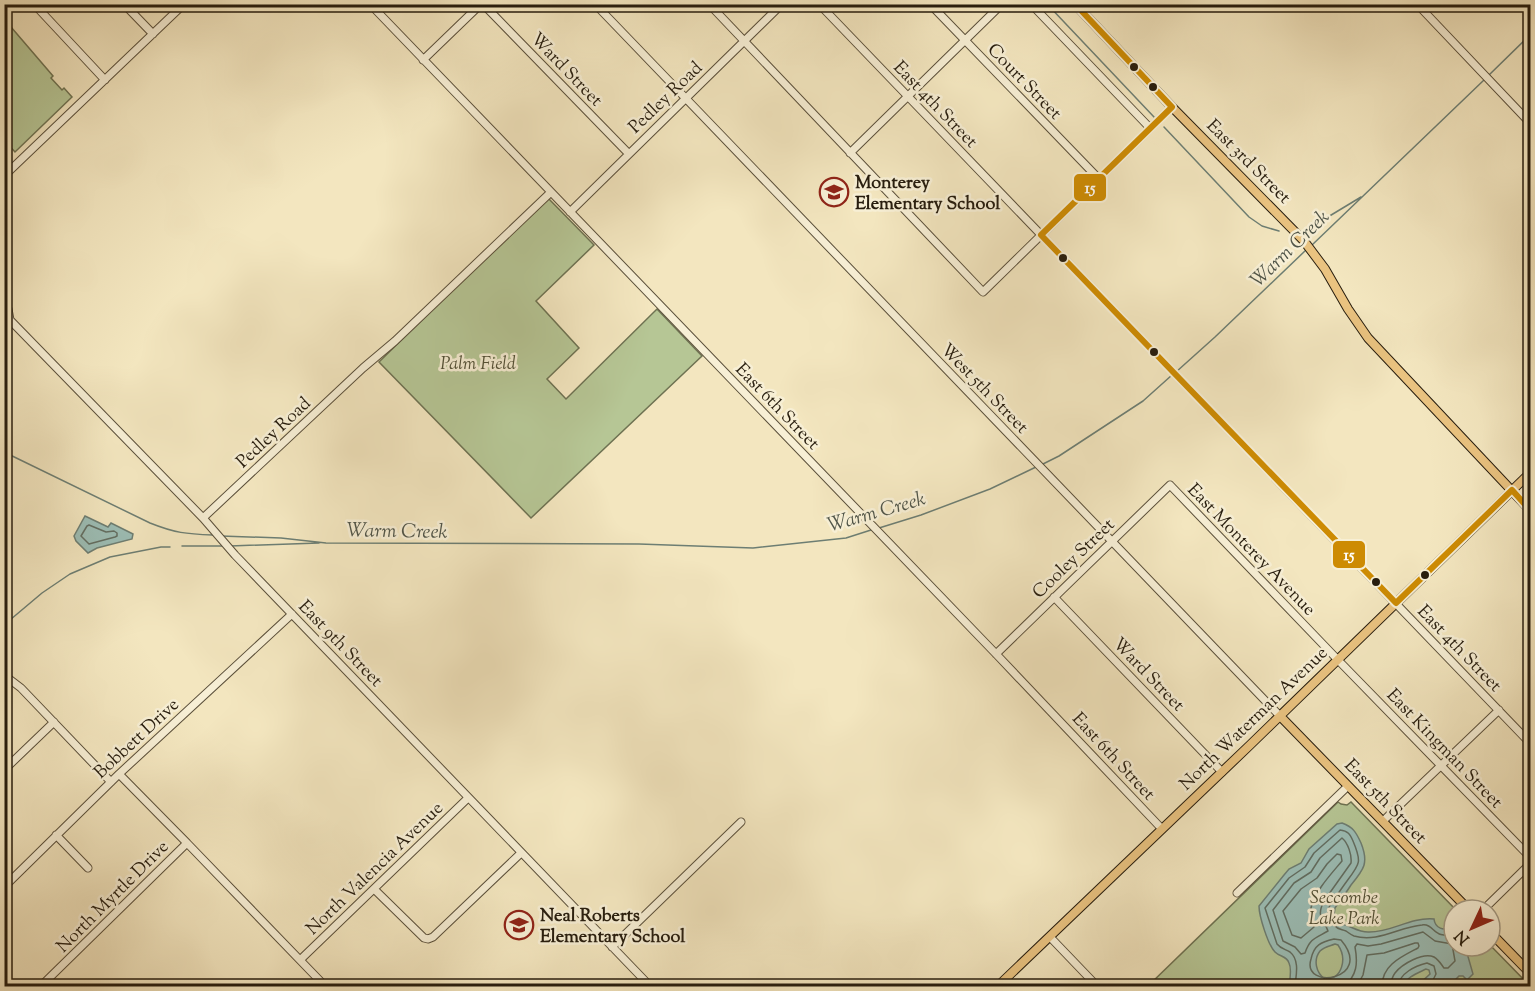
<svg xmlns="http://www.w3.org/2000/svg" width="1535" height="991" viewBox="0 0 1535 991" font-family="'Sorts Mill Goudy',serif">
<style>
.green{fill:#b6c695;stroke:#6e7252;stroke-width:1.5}
.water{fill:#9cbeb6;stroke:#6d7e73;stroke-width:1.5;fill-rule:evenodd}
.lines{fill:none;stroke-linecap:round;stroke-linejoin:round}
.shore{stroke:#626e62;stroke-width:1.5}
.stream{stroke:#6d7e73;stroke-width:1.5}
.minor-casing{stroke:#5a4f3a;stroke-width:9}
.major-casing{stroke:#271d0e;stroke-width:10}
.minor{stroke:#f7efd5;stroke-width:7}
.major{stroke:#eac380;stroke-width:8}
.bus-1-casing{stroke:#f7efd5;stroke-width:10}
.bus-1{stroke:#cd8b03;stroke-width:6}
.bus-dot{fill:#271d0e;stroke:#f7efd5;stroke-width:2}
.labels{text-anchor:middle;stroke-width:5;stroke-linejoin:round;paint-order:stroke}
.street-label{font-size:18px;fill:#271d0e;stroke:#f7efd5}
.poi-label{font-size:18px;font-weight:bold;fill:#271d0e;stroke:#f7efd5;text-anchor:start}
.park-label{font-size:18px;font-style:italic;fill:#525036;stroke:#f7efd5}
.water-label{font-size:20px;font-style:italic;fill:#505549;stroke:#f7efd5}
.line-badge{stroke:#f7efd5;stroke-width:2}
.badge-label{font-size:16px;text-anchor:middle;font-weight:bold;fill:#fff}
</style>
<rect width="100%" height="100%" fill="#f3e6bf"/>
<filter id="stains"><feTurbulence type="fractalNoise" baseFrequency=".00333" numOctaves="4"/><feColorMatrix values="0 0 0 0 .2 0 0 0 0 .09 0 0 0 0 .02 0 0 0 .5 -.17"/></filter>
<radialGradient id="worn" r=".72"><stop offset=".6" stop-color="#630" stop-opacity="0"/><stop offset="1" stop-color="#630" stop-opacity=".3"/></radialGradient>
<path class="green" d="M5 20 53 76 51 78 62 90 64 88 72 97 15 152 5 141Z
M547 197 594 245 536 301 579 348 547 379 566 399 657 309 702 356 531 518 379 362Z
M1338 802 1341 804 1347 805 1351 802 1456 910H1454V946H1490V945L1530 986H1148Z"/>
<path class="water" d="M85 516 108 527 111 523 133 534 132 539 97 548 88 553 76 541 74 536Z
M1342 823C1353 827 1356 832 1361 843 1369 863 1364 869 1351 885 1346 893 1340 901 1335 908L1334 915 1341 924C1350 925 1357 932 1368 932 1391 933 1409 917 1434 919 1435 928 1444 932 1452 926L1454 929V946H1465L1473 974 1467 980 1463 976H1459L1454 981 1449 982V986H1417L1430 974 1429 970 1426 969C1418 973 1406 977 1404 986H1289C1290 979 1292 969 1289 963 1287 956 1280 957 1275 952 1268 945 1259 916 1259 906L1284 875 1289 869 1301 863 1309 849 1337 824ZM1335 944 1338 945C1347 958 1343 979 1325 979 1316 973 1313 960 1320 951 1324 947 1330 946 1335 944Z"/>
<g class="lines">
<path class="shore" d="M89 525 106 532 114 531 117 533V536L115 537 89 544 81 536 87 526Z
M1342 838C1348 843 1352 855 1351 863L1324 901C1316 917 1323 918 1328 931 1316 938 1310 938 1305 953L1301 954 1295 947 1283 941 1273 910 1294 883 1311 872 1320 858Z
M1337 854 1341 855 1342 861C1332 873 1314 892 1311 908 1310 914 1312 921 1314 927L1301 938 1292 935 1283 911 1301 889 1317 878 1327 864Z
M1334 939 1341 940C1375 980 1301 991 1311 959 1314 945 1321 942 1334 939Z
M1295 986C1296 976 1300 960 1290 952 1285 949 1281 949 1277 944L1265 908 1289 878 1305 867 1314 853 1340 830C1348 831 1350 834 1353 841 1362 862 1360 864 1347 881 1341 889 1336 897 1330 905 1326 914 1329 918 1334 925 1338 930 1341 929 1346 931 1349 933 1351 935 1354 936 1378 943 1399 927 1422 925 1435 923 1434 942 1454 932
M1344 986C1357 976 1358 963 1355 947L1357 944 1368 946 1381 944 1423 932 1435 941 1452 944 1455 961 1448 968H1444C1441 964 1439 960 1434 957 1423 952 1402 964 1395 973 1392 977 1391 981 1391 986
M1357 986 1363 975 1367 955 1384 953 1415 943H1418L1419 946 1418 948C1401 957 1382 965 1382 986
M1398 986C1400 973 1415 966 1427 963L1434 966 1436 974 1433 980 1426 986"/>
<path class="stream" d="M1047 4 1154 117
M1489 75 1530 35
M1164 127 1249 217 1262 226 1279 231
M1308 229 1361 197
M1312 245 1484 80
M1176 372 1215 337 1306 250
M4 452 150 523C175 533 186 534 213 535
M1041 465 1059 456 1143 401 1172 375
M879 528 921 515 990 489 1036 467
M221 536 281 538 326 543 639 544 753 548 846 538 871 530
M182 546H223
M230 546 319 543
M4 625 42 593 70 574 110 557 161 547H170"/>
<g class="minor-casing">
<path id="minor" d="M34 4 105 80
M124 4 153 34
M370 4 997 655 1162 829
M483 4 629 154
M595 4 1280 716
M709 4 983 292 1172 107
M819 4 1530 743
M930 4 1099 179
M1031 4 1150 128
M1417 4 1530 123
M423 60 481 4
M850 153 1002 4
M4 176 184 4
M570 212 782 4
M4 305 8 309 10 320
M4 319 10 320 203 518 235 555 650 986
M203 518 363 368 395 341 551 192
M1054 597 1222 772
M996 654 1170 485 1338 660 1530 857
M4 675 21 688 111 782
M4 770 54 722
M1383 821 1499 710
M56 835 88 868
M187 843 325 986
M4 887 119 774 292 614
M374 889 424 938 428 939 433 937 521 853
M1237 893 1348 786
M1483 910 1530 864
M1050 937 1097 986
M612 947 741 822
M300 960 468 798
M41 986 187 843 119 774"/>
</g>
<g class="major-casing">
<path id="major" d="M1075 4 1172 107 1304 241 1325 269 1348 309 1368 338 1530 510
M1280 716 1469 910
M1490 932 1530 973
M998 986 1250 745 1530 473"/>
</g>
<use href="#minor" class="minor"/>
<use href="#major" class="major"/>
<g class="bus-1-casing">
<path id="bus-1" d="M1075 4 1172 107 1041 235 1396 603 1512 490 1530 510"/>
</g>
<use href="#bus-1" class="bus-1"/>
</g>
<defs>
<g id="school-ring" transform="scale(1.5)"><circle r="9.5" fill="#f7efd5" stroke="#8f2418" stroke-width="1.5"/><path d="M0-5L7-2L0 1L-7-2ZM-4 1L0 2.5L4 1V4Q0 6-4 4Z" fill="#8f2418"/></g>
</defs>
<g fill-rule="evenodd">
<use href="#school-ring" x="834" y="192"/>
<use href="#school-ring" x="519" y="925"/>
</g>
<g class="bus-dot">
<circle cx="1134" cy="67" r="5"/>
<circle cx="1153" cy="87" r="5"/>
<circle cx="1063" cy="258" r="5"/>
<circle cx="1154" cy="352" r="5"/>
<circle cx="1425" cy="575" r="5"/>
<circle cx="1376" cy="582" r="5"/>
</g>
<g class="labels">
<g class="street-label">
<text transform="translate(567 69) rotate(46)" y="6">Ward Street</text>
<text transform="translate(1025 81) rotate(46)" y="6">Court Street</text>
<text transform="translate(665 97) rotate(-44)" y="6">Pedley Road</text>
<text transform="translate(936 104) rotate(46)" y="6">East 4th Street</text>
<text transform="translate(1249 161) rotate(45)" y="6">East 3rd Street</text>
<text transform="translate(985 388) rotate(46)" y="6">West 5th Street</text>
<text transform="translate(778 406) rotate(46)" y="6">East 6th Street</text>
<text transform="translate(273 432) rotate(-43)" y="6">Pedley Road</text>
<text transform="translate(1252 549) rotate(46)" y="6">East Monterey Avenue</text>
<text transform="translate(1073 558) rotate(-44)" y="6">Cooley Street</text>
<text transform="translate(341 643) rotate(46)" y="6">East 9th Street</text>
<text transform="translate(1460 648) rotate(46)" y="6">East 4th Street</text>
<text transform="translate(1149 674) rotate(46)" y="6">Ward Street</text>
<text transform="translate(1253 718) rotate(-44)" y="6">North Waterman Avenue</text>
<text transform="translate(136 738) rotate(-43)" y="6">Bobbett Drive</text>
<text transform="translate(1445 748) rotate(46)" y="6">East Kingman Street</text>
<text transform="translate(1114 756) rotate(47)" y="6">East 6th Street</text>
<text transform="translate(1386 801) rotate(46)" y="6">East 5th Street</text>
<text transform="translate(374 868) rotate(-44)" y="6">North Valencia Avenue</text>
<text transform="translate(112 896) rotate(-45)" y="6">North Myrtle Drive</text>
</g>
<g class="poi-label">
<text x="855" y="188">Monterey<tspan x="855" dy="21">Elementary School</tspan></text>
<text x="540" y="921">Neal Roberts<tspan x="540" dy="21">Elementary School</tspan></text>
</g>
<g class="park-label">
<text x="478" y="369">Palm Field</text>
<text x="1344" y="903">Seccombe<tspan x="1344" dy="21">Lake Park</tspan></text>
</g>
<g class="water-label">
<text transform="translate(1289 248) rotate(-44)" y="7">Warm Creek</text>
<text transform="translate(876 511) rotate(-16)" y="7">Warm Creek</text>
<text transform="translate(397 530) rotate(1)" y="7">Warm Creek</text>
</g>
</g>
<g class="line-badge">
<rect x="1073" y="173" width="34" height="29" rx="6" fill="#cd8b03"/>
<rect x="1332" y="540" width="34" height="29" rx="6" fill="#cd8b03"/>
</g>
<g class="badge-label">
<text x="1090" y="193">15</text>
<text x="1349" y="560">15</text>
</g>
<rect width="1535" height="991" fill="none" stroke="#f3e6bf" stroke-width="24"/>
<rect x="6" y="6" width="1523" height="979" fill="none" stroke="#271d0e" stroke-width="3"/>
<rect x="12" y="12" width="1511" height="967" fill="none" stroke="#271d0e" stroke-width="1.5"/>
<g transform="translate(1472 928) rotate(226)"><circle r="28" fill="#f7efd5" stroke="#a49b85" stroke-width="1.5"/>
<path d="M0-4.5L10 22L0 15L-10 22Z" fill="#8f2418"/>
<text y="-9" font-size="16" font-weight="bold" text-anchor="middle" fill="#271d0e">N</text>
</g>
<rect width="100%" height="100%" filter="url(#stains)"/>
<rect width="100%" height="100%" fill="url(#worn)"/>
</svg>
